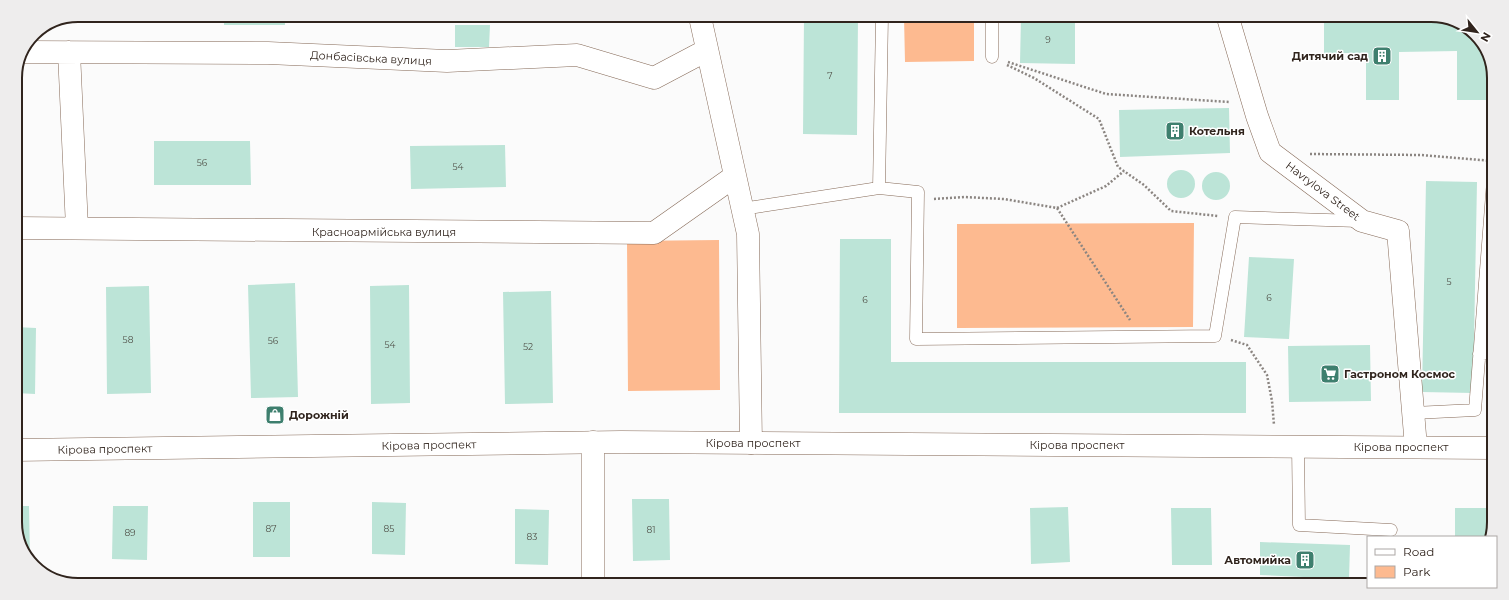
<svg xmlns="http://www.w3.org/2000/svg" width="1509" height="600" viewBox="0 0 1509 600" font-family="Montserrat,sans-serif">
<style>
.green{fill:#fdba90}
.building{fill:#bce4d7}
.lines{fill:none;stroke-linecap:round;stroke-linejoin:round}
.lane-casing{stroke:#866a58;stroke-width:13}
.street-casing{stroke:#866a58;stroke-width:23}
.secondary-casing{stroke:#866a58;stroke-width:23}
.path{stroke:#8b8581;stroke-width:2.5;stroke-dasharray:2 2;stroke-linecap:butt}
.lane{stroke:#fff;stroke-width:12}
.street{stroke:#fff;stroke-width:22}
.secondary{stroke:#fff;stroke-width:22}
.labels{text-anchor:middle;stroke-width:3;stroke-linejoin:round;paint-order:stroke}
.number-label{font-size:9px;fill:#53544c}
.poi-label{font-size:11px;font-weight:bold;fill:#30241d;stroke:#fff;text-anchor:start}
.street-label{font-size:11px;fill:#30241d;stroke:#fff}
.rim{fill:none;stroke:#30241d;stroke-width:2}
</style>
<rect width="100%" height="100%" fill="#fbfbfb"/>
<path class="green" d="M904 17H974V61L905 62Z
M1194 223 1193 327 957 328V224Z
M719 240 720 390 628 391 627 241Z"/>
<path class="building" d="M224 15 285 16V25H224Z
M804 17H858L857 135 803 134Z
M1021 17H1075V64L1020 63Z
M1324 18H1400V22L1455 21 1481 39 1489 60V100H1457V51L1399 52V100H1366V53H1324Z
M455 25H490L489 47H455Z
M1229 108 1230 153 1120 157 1119 110Z
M154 141H250L251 185H154Z
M505 145 506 187 411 189 410 146Z
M1167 184a14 14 0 1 1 28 0a14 14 0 1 1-28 0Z
M1202 186a14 14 0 1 1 28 0a14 14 0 1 1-28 0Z
M1426 181 1477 182 1473 393 1422 392Z
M840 239H891V362H1246V413H839Z
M1249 257 1294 259 1289 339 1244 337Z
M295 283 298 397 251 398 248 285Z
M409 285 410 403 371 404 370 286Z
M149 286 151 393 107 394 106 287Z
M551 291 553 403 505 404 503 292Z
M15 327 36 328 35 394 15 393Z
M1370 345 1371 401 1289 402 1288 346Z
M632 499H669L670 560 633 561Z
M253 502H290V557H253Z
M372 502 406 503 405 555 372 554Z
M15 506H29L30 558H27L15 527Z
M113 506H148L147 560 112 559Z
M1068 507 1070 562 1031 564 1030 508Z
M1171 508H1211L1212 565H1172Z
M1455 508H1491V537H1455Z
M515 509 549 510 548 565 515 564Z
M1260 542 1350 545 1349 579 1260 575Z"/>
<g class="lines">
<g class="lane-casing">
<path id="lane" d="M992 17V57
M879 188 918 192 916 339 1215 336 1235 217 1359 221
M742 209 879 188 882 17
M1479 354 1492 353
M1414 413 1475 410 1493 181
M1298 446 1299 525 1391 530"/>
</g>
<g class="street-casing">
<path id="street" d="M700 17 748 234 751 443
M1228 18 1257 116 1270 152 1362 221 1398 231 1416 447
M25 52 268 53 447 61 577 55 654 78 707 50
M69 52 77 228
M15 228 654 233 735 176
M593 583V442"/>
</g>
<g class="secondary-casing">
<path id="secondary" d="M15 450 621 442 1491 448"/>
</g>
<path class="path" d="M1008 62 1106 94 1229 102
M1007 65 1034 78 1099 119 1118 167 1144 185 1171 211 1218 216
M1310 154 1421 155 1493 161
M934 199 964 197 1004 199 1057 208 1130 320
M1057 208 1106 186 1124 171
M1231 340 1247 345 1267 375 1272 401 1274 425"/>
<use href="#lane" class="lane"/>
<use href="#street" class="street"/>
<use href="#secondary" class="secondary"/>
</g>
<defs>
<g id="building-square" transform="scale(1)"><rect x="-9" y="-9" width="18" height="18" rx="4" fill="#3e7f6e" stroke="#fff"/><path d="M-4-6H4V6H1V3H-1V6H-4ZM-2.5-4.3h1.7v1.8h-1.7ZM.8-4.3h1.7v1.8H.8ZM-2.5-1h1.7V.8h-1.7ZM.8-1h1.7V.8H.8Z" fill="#fff"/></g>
<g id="supermarket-square" transform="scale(1)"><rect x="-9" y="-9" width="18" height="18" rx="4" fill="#3e7f6e" stroke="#fff"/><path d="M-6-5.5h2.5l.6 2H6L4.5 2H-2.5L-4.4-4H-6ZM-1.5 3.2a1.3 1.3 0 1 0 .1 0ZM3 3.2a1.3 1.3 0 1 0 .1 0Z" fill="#fff"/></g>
<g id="shop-square" transform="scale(1)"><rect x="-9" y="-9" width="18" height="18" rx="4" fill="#3e7f6e" stroke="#fff"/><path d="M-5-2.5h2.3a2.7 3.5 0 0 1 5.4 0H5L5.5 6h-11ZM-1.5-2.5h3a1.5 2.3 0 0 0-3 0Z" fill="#fff"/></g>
</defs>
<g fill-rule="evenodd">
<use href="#building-square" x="1382" y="56"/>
<use href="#building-square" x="1175" y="131"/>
<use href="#supermarket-square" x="1330" y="374"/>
<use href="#shop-square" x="275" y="415"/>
<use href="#building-square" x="1305" y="560"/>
</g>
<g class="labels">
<g class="number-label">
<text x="1048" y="43">9</text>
<text x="830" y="79">7</text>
<text x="202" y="166">56</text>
<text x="458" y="170">54</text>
<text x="1449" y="285">5</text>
<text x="1269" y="301">6</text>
<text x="865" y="303">6</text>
<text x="128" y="343">58</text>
<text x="273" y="344">56</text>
<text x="390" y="348">54</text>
<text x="528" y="350">52</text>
<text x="271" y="532">87</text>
<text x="389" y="532">85</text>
<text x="651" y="533">81</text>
<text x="130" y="536">89</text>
<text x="532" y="540">83</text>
</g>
<g class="poi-label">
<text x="1368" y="60" text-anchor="end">Дитячий сад</text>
<text x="1189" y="135">Котельня</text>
<text x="1344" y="378">Гастроном Космос</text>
<text x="289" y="419">Дорожній</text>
<text x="1291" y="564" text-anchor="end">Автомийка</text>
</g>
<g class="street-label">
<text transform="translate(371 58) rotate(3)" y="4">Донбасівська вулиця</text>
<text transform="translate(1323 191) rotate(37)" y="4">Havrylova Street</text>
<text x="384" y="236">Красноармійська вулиця</text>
<text x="753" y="447">Кірова проспект</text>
<text transform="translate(429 445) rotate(-1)" y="4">Кірова проспект</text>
<text x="1077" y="449">Кірова проспект</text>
<text x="1401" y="451">Кірова проспект</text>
<text transform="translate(105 449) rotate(-1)" y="4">Кірова проспект</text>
</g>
</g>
<path d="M0 0H1509V600H0ZM78 22H1431A56 56 0 0 1 1487 78V522A56 56 0 0 1 1431 578H78A56 56 0 0 1 22 522V78A56 56 0 0 1 78 22Z" fill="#eeeded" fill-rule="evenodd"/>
<path class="rim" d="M78 22H1431A56 56 0 0 1 1487 78V522A56 56 0 0 1 1431 578H78A56 56 0 0 1 22 522V78A56 56 0 0 1 78 22Z"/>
<rect x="1367" y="536" width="130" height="52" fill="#ffffff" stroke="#aca7a5"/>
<rect x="1375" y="549" width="20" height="6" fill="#ffffff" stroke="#aca7a5"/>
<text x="1403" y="556" font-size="12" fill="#30241d">Road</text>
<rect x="1375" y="566" width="20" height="12" fill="#fdba90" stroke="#aca7a5"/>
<text x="1403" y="576" font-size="12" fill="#30241d">Park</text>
<g transform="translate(1477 32) rotate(120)" stroke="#ffffff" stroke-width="3" paint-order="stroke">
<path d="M0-3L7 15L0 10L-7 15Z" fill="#30241d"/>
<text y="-6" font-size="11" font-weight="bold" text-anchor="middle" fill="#30241d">N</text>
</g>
</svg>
